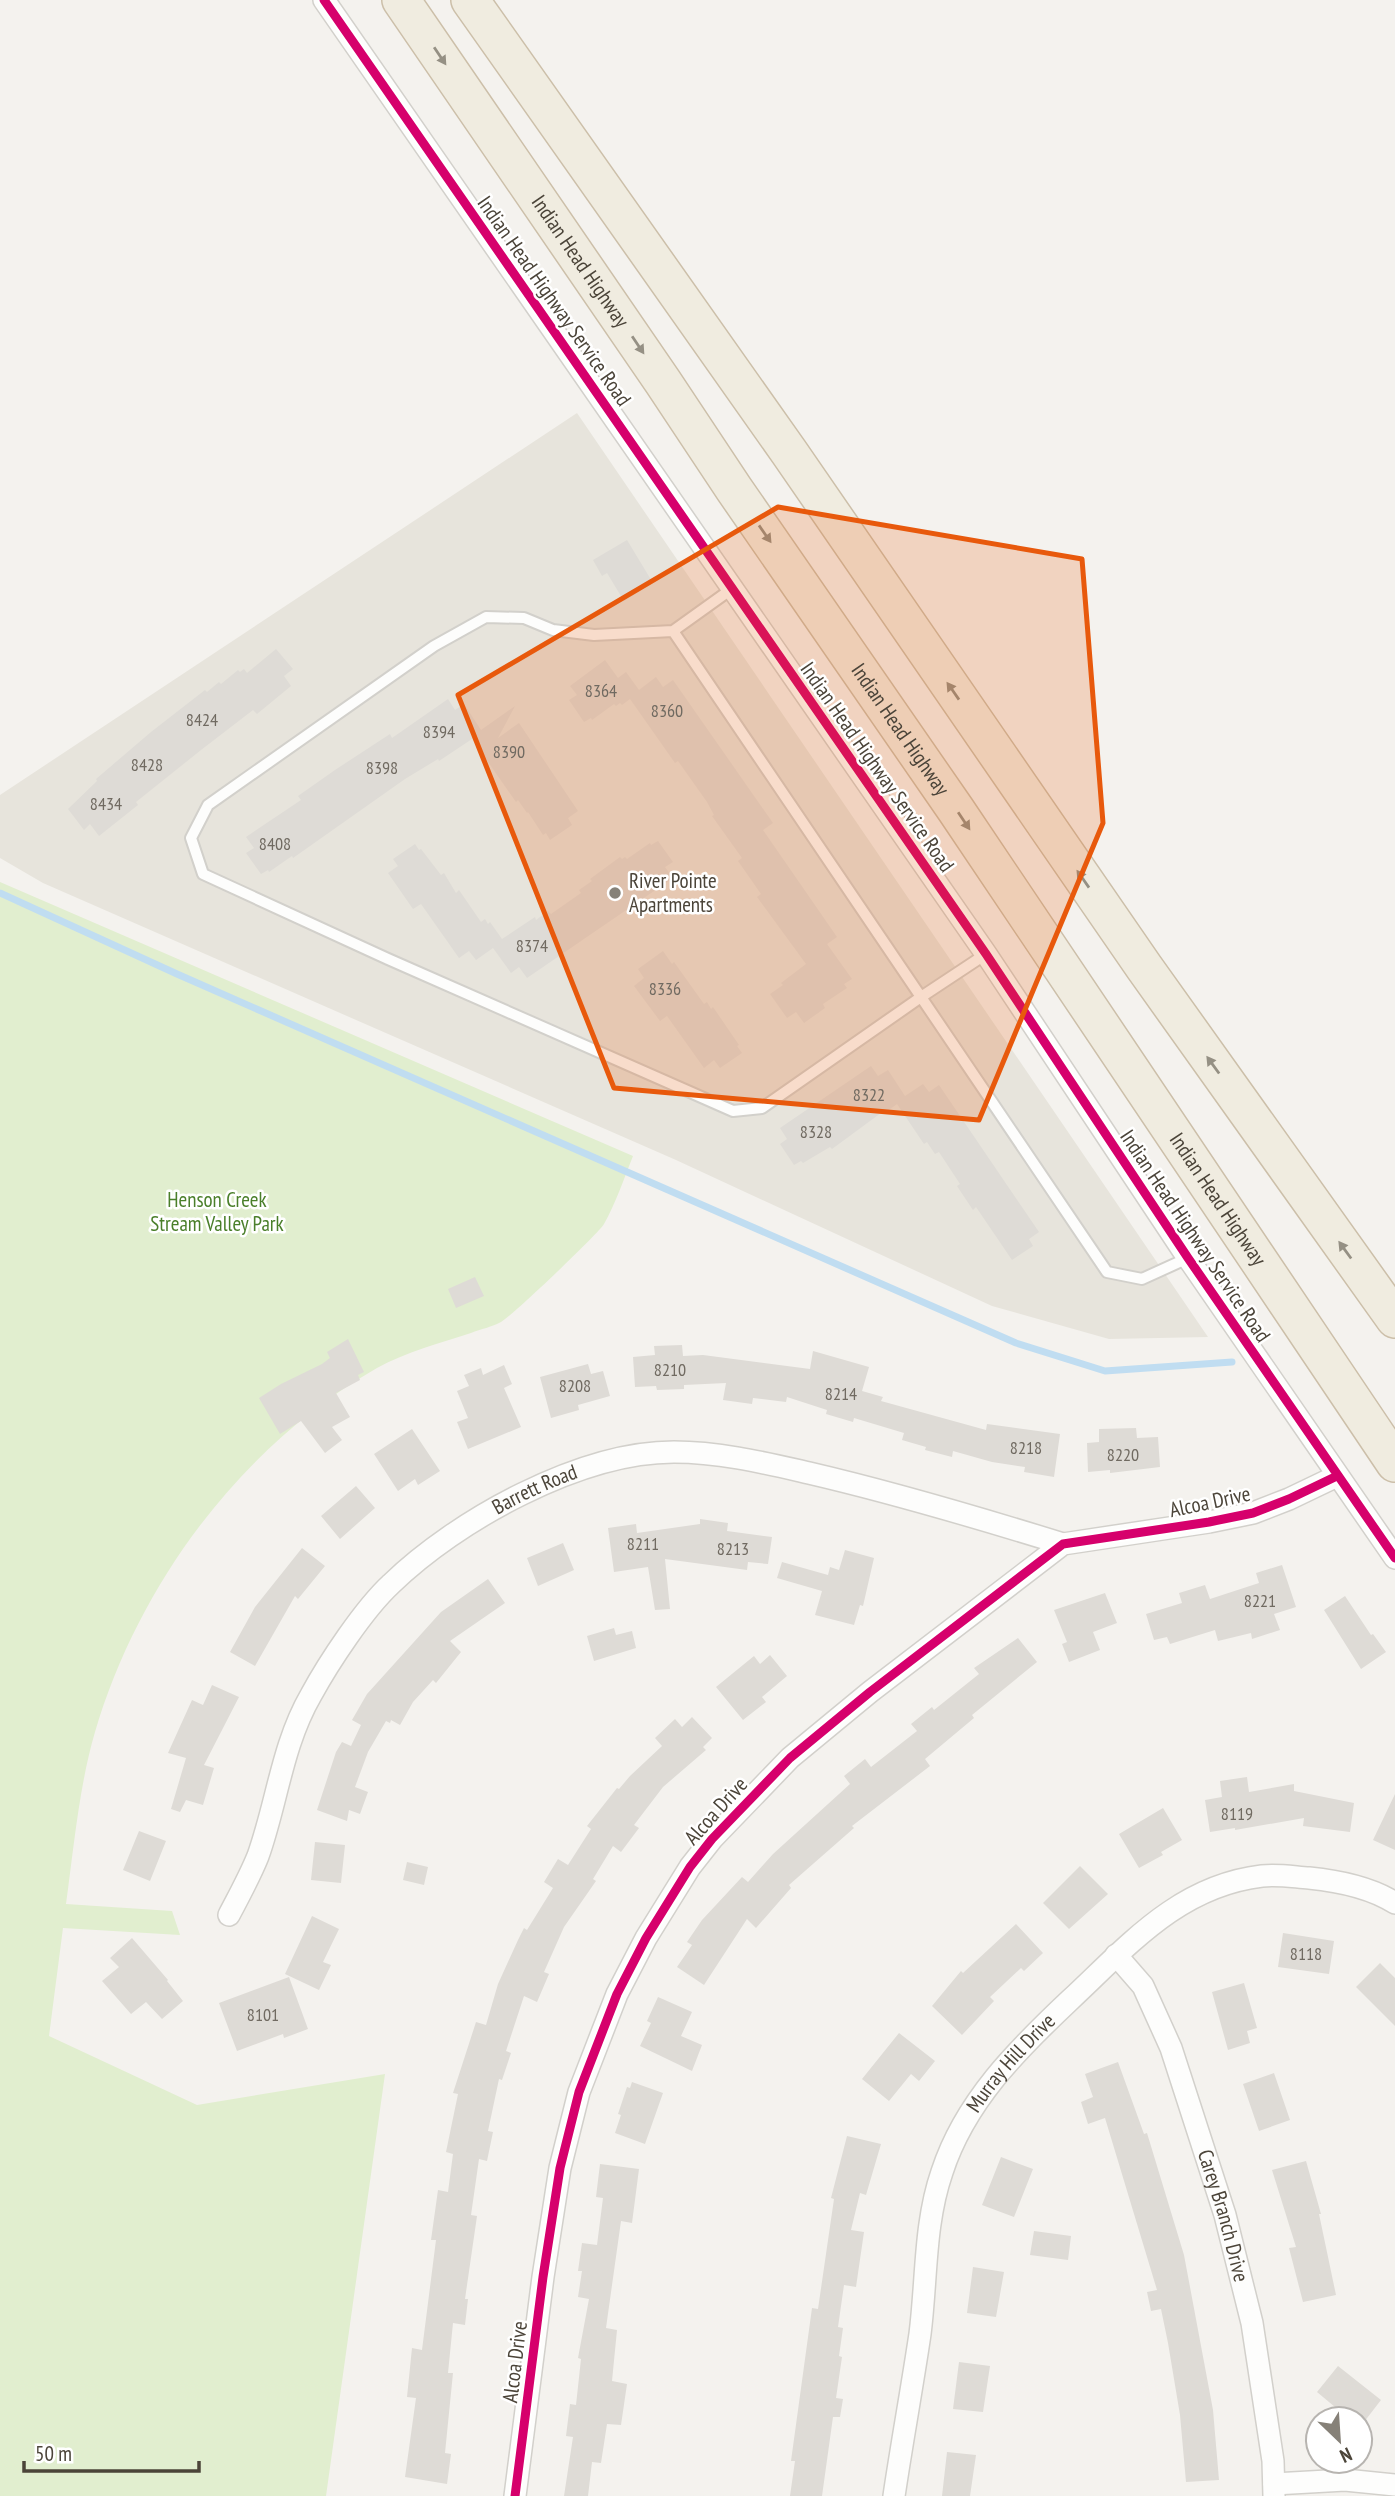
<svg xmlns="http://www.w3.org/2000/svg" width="1395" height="2496" viewBox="0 0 1395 2496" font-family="'PT Sans Narrow',sans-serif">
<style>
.residential{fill:#e7e4dc}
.green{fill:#e1eecf}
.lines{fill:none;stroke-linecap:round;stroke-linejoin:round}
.stream{stroke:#c0ddf1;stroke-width:7}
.building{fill:#dedbd6}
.service-casing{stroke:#d2d0cb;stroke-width:14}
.minor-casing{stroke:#d2d0cb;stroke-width:24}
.trunk-casing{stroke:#ccbfa9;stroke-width:40}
.service{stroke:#fdfdfc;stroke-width:10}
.minor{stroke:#fdfdfc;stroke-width:21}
.trunk{stroke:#f0ece0;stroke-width:37}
.cycleway-casing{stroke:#fff;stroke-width:13}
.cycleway{stroke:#d6006c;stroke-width:9}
.oneway{fill:#959084}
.marked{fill:#e8590c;fill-opacity:0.2;stroke:#e8590c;stroke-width:5;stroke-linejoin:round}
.poi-dot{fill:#868178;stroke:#fff;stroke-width:2.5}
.labels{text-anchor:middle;stroke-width:5;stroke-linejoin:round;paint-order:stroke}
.number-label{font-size:18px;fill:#706a61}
.street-label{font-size:21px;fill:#4b4439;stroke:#fff}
.poi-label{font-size:21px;fill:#4b4439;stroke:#fff;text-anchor:start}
.park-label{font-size:21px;fill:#4a7f2a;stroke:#fff}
</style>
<rect width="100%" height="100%" fill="#f4f2ee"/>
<path class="residential" d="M577 413 1208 1337 1109 1339 992 1306 676 1160 43 883 0 858V795Z"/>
<path class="green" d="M0 882 633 1156C624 1178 616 1203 604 1224 599 1233 511 1317 501 1322 492 1327 481 1329 471 1333 440 1343 406 1352 377 1368 242 1445 139 1583 95 1732 79 1787 74 1846 66 1904L172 1911 180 1935 63 1928 49 2036 197 2105 385 2074 326 2496H0Z"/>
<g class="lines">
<path class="stream" d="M0 893 177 974 1016 1343 1105 1371 1232 1362"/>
</g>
<path class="building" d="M627 540 653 583 624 601 607 573 602 576 593 560Z
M276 649 293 669 284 676 291 686 257 714 253 710 201 750 136 802 138 805 99 836 90 824 84 830 68 809 97 781 96 779 151 732 205 690 207 692 219 682 221 684 238 670 240 672 244 669 247 673Z
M605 660 618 678 626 672 639 690 656 677 663 687 673 680 773 823 763 830 837 937 827 944 852 979 844 984 847 988 823 1004 825 1008 804 1023 796 1012 787 1018 770 994 783 985 781 983 806 964 757 897 761 894 738 861 742 858 712 816 714 815 707 802 678 761 675 763 630 699 622 705 620 703 616 706 614 704 592 720 591 718 584 722 569 700 577 695 570 686Z
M448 699 455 710 464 704 481 730 515 706 498 738 519 723 578 811 568 818 572 825 550 840 546 833 543 835 528 812 527 813 518 800 516 802 472 739 439 761 438 759 405 779 293 858 292 856 269 872 268 870 261 874 246 853 254 848 246 837 301 800 298 796 335 770 390 734 392 738Z
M658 841 673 862 665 867 673 878 527 978 519 967 511 973 493 948 476 960 469 951 459 958 421 904 413 909 388 873 398 866 393 859 415 844 419 850 421 849 441 875 444 873 456 893 459 890 481 922 485 919 488 924 490 922 502 939 535 917 536 920 548 911 551 914 581 893 579 890 592 881 590 879 620 857 622 859 625 857 627 859 650 843 651 845Z
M663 951 672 964 674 962 704 1004 707 1002 711 1009 713 1007 739 1045 737 1046 742 1053 720 1068 714 1060 704 1068 667 1016 660 1021 634 986 644 978 638 969Z
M871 1066 878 1076 888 1070 905 1096 923 1084 929 1092 939 1085 1039 1232 1029 1239 1033 1246 1012 1260 976 1207 973 1210 957 1186 960 1184 939 1152 935 1154 927 1142 924 1144 897 1104 886 1112 885 1110 832 1149 830 1147 803 1163 801 1161 794 1165 780 1144 787 1139 780 1128Z
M475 1277 484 1296 456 1308 448 1289Z
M348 1339 364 1372 358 1375 360 1380 336 1393 350 1417 332 1427 342 1440 325 1453 301 1421 280 1434 259 1398 281 1384 322 1364 330 1358 327 1352Z
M682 1345 683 1356 703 1355 810 1369 813 1351 869 1367 862 1391 883 1397 881 1401 986 1430 987 1424 1060 1434 1054 1477 1024 1472 1025 1467 992 1462 953 1451 952 1457 925 1450 926 1447 902 1440 904 1433 854 1418 853 1422 826 1414 827 1410 787 1397 786 1402 753 1398 752 1404 723 1400 726 1383 684 1385V1389L657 1390 656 1386 635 1387 633 1357 655 1355 654 1346Z
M588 1364 591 1374 603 1371 610 1396 578 1405 579 1410 551 1418 540 1377Z
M504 1365 512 1384 504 1388 521 1427 468 1449 457 1422 468 1418 457 1391 469 1386 464 1375 481 1368 483 1375Z
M1136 1428 1137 1438 1158 1437 1160 1467 1110 1473V1470L1088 1472 1087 1443 1099 1442V1429Z
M412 1429 440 1471 418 1485 415 1479 398 1491 374 1454Z
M356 1486 375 1508 340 1539 321 1516Z
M700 1519 728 1523 727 1531 772 1537 768 1564 748 1562 747 1570 665 1559 670 1609 655 1610 648 1567 614 1572 608 1528 636 1524 637 1533 700 1524Z
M563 1543 574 1570 538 1586 527 1558Z
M302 1548 325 1566 298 1599 295 1596 255 1666 230 1652 255 1607Z
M845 1550 874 1558 863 1606 860 1605 854 1625 815 1615 822 1591 777 1578 782 1562 828 1575 830 1567 839 1570Z
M1282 1565 1296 1607 1274 1614 1280 1630 1252 1639 1251 1633 1218 1641 1215 1630 1170 1644 1167 1637 1154 1640 1146 1614 1182 1603 1179 1593 1205 1585 1210 1599 1259 1583 1256 1573Z
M488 1579 505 1603 450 1641 461 1652 436 1683 433 1680 413 1702 400 1725 391 1720 390 1723 386 1721 368 1752 355 1787 368 1792 360 1814 349 1810 347 1821 317 1810 336 1752 342 1742 351 1746 361 1725 352 1720 367 1694 441 1612Z
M1105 1593 1117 1623 1093 1632 1100 1650 1069 1662 1062 1644 1067 1642 1054 1610Z
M1345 1596 1371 1635 1373 1634 1386 1652 1361 1669 1324 1610Z
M614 1628 616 1635 632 1631 636 1648 594 1661 587 1636Z
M1018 1638 1037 1662 972 1715 974 1718 925 1759 930 1766 852 1826 854 1828 789 1885 791 1888 756 1928 747 1919 704 1985 677 1967 692 1945 687 1942 702 1920 742 1877 748 1882 773 1854 850 1784 844 1776 865 1759 871 1767 917 1731 911 1724 932 1707 934 1710 979 1674 974 1668Z
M770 1655 787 1676 762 1697 766 1702 743 1720 716 1687 754 1656 760 1664Z
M212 1685 239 1697 204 1765 214 1768 203 1805 186 1800 180 1812 171 1809 186 1758 168 1753 192 1700 203 1705Z
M692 1717 712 1738 703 1747 706 1750 663 1787 634 1825 639 1828 621 1852 613 1846 593 1879 596 1881 564 1927 544 1972 549 1974 537 2002 524 1996 506 2051 511 2053 502 2080 499 2079 488 2131 493 2132 487 2161 479 2159 471 2215 477 2216 465 2299H468L465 2325 453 2323 448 2373H453L445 2453 451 2454 447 2484 405 2477 416 2398 407 2397 412 2348 422 2350 436 2240H431L438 2190 448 2192 453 2154 446 2152 458 2094 453 2093 476 2022 486 2025 498 1984 518 1940 524 1928 527 1930 553 1888 544 1882 558 1859 568 1865 591 1829 587 1826 617 1788 619 1789 630 1776 662 1746 655 1738 675 1719 682 1727Z
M1247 1777 1249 1792 1294 1784V1791L1354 1803 1350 1832 1303 1826 1304 1818 1235 1830V1828L1210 1832 1205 1800 1222 1797 1220 1781Z
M1395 1794V1850L1373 1840Z
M1163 1808 1182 1840 1161 1852 1163 1855 1139 1868 1119 1834Z
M139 1831 166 1841 150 1881 123 1870Z
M315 1842 345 1845 341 1883 311 1880Z
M407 1862 428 1867 424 1885 403 1880Z
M1080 1866 1108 1894 1069 1929 1043 1903Z
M312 1916 339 1929 323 1962 331 1965 319 1990 285 1974Z
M1016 1924 1043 1953 1024 1971 1021 1968 990 1997 994 2001 962 2035 932 2006 961 1971 963 1973Z
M1283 1933 1334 1941 1329 1974 1278 1967Z
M132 1938 168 1980 167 1981 183 2001 162 2019 146 2002 131 2014 102 1981 119 1967 110 1958Z
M1380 1963 1395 1978V2026L1356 1987Z
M289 1977 308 2029 284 2038 283 2034 237 2051 219 2003Z
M1244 1983 1257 2028 1247 2031 1250 2043 1228 2050 1212 1992Z
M658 1997 692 2012 681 2036 702 2045 692 2071 640 2046 651 2023 647 2021Z
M899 2033 935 2061 919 2081 911 2074 889 2101 862 2079Z
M1118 2062 1144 2134 1147 2133 1184 2255 1213 2410 1219 2480 1186 2482 1180 2415 1168 2343 1161 2309 1151 2311 1147 2292 1157 2290 1105 2118 1088 2124 1081 2102 1093 2097 1085 2074Z
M1274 2073 1290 2120 1259 2131 1243 2084Z
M632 2082 663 2093 645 2144 615 2133 621 2115 618 2114 627 2087 630 2088Z
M847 2136 881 2144 866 2195 860 2193 851 2230 864 2232 856 2287 844 2285 838 2327 843 2328 839 2356 842 2357 836 2398 843 2399 840 2417H833L822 2496H790L795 2461H791L812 2308 818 2309 834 2199 831 2198Z
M1001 2157 1033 2169 1014 2217 982 2205Z
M1306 2161 1321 2214H1319L1336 2295 1303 2302 1289 2248 1296 2247 1272 2170Z
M600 2164 639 2169 632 2223 621 2221 606 2328 617 2330 612 2381 627 2384 621 2425 607 2424 601 2463 592 2462 588 2496H564L573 2437 566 2436 570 2404 576 2405 581 2359 578 2358 589 2299 578 2297 582 2271H578L582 2243 597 2245 603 2198 596 2197Z
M1034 2231 1071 2236 1068 2260 1030 2255Z
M973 2267 1004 2272 996 2317 967 2313Z
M959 2362 990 2366 983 2412 953 2409Z
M1338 2366 1381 2400 1364 2422 1353 2419 1342 2410 1341 2412 1317 2392Z
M947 2452 976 2455 970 2496H942Z"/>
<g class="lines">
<g class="service-casing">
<path id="service" d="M486 617 524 618 553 630 594 635 673 631 921 997 762 1108 733 1111 388 959 203 874 191 838 208 805 434 646Z
M673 631 733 588
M986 954 921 997 1107 1272 1142 1279 1188 1258"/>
</g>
<g class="minor-casing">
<g id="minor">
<path d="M324 0 986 954 1188 1258 1395 1558"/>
<path id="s1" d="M229 1915C239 1896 250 1876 258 1856 277 1803 282 1745 311 1695 329 1662 364 1609 391 1584 457 1520 580 1452 674 1452 720 1452 765 1463 809 1473 895 1493 979 1518 1063 1544"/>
<path id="s2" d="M1116 1955 1143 1986 1171 2048 1225 2215 1252 2323 1273 2461 1274 2496"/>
<path d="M1274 2484 1345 2480 1395 2485"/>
<path d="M515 2496 543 2277 560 2168 579 2092 617 1994 646 1938 690 1867 712 1839 790 1758 870 1692 1063 1544 1209 1522 1253 1513 1289 1499 1337 1476"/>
<path id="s3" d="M894 2496C902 2442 912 2388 920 2334 927 2279 924 2224 942 2172 965 2101 1018 2049 1070 2000 1128 1946 1178 1886 1262 1876 1277 1874 1294 1877 1309 1878 1339 1881 1370 1887 1395 1903"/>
</g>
</g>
<g class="trunk-casing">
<g id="trunk">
<path id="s4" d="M401 0 663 382 734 489 956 810 1395 1463"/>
<path d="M470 0 789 452 1144 967 1395 1319"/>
</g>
</g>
<use href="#service" class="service"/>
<use href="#minor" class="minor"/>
<use href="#trunk" class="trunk"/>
<g class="cycleway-casing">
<path id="cycleway" d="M324 0 986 954 1188 1258 1395 1558
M515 2496 543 2277 560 2168 579 2092 617 1994 646 1938 690 1867 712 1839 790 1758 870 1692 1063 1544 1209 1522 1253 1513 1289 1499 1337 1476"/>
</g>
<use href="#cycleway" class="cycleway"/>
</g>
<defs><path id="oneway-solid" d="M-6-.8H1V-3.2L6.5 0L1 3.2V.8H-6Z" transform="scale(1.75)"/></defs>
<g class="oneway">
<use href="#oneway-solid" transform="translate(440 56) rotate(56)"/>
<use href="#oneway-solid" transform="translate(638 345) rotate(56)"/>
<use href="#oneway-solid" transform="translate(765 534) rotate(55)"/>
<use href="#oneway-solid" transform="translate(953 691) rotate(-125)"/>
<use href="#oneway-solid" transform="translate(964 821) rotate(56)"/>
<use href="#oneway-solid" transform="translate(1083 879) rotate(-125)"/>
<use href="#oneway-solid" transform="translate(1213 1065) rotate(-126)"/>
<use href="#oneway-solid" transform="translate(1345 1250) rotate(-126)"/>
</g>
<path class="marked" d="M778 507 1082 559 1103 823 979 1120 614 1088 458 695Z"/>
<circle class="poi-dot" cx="615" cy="893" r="7"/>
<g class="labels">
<g class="number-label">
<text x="601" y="697">8364</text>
<text x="667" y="717">8360</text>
<text x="202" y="726">8424</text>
<text x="439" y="738">8394</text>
<text x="509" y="758">8390</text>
<text x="147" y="771">8428</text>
<text x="382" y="774">8398</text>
<text x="106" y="810">8434</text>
<text x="275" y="850">8408</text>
<text x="532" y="952">8374</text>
<text x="665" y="995">8336</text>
<text x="869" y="1101">8322</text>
<text x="816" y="1138">8328</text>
<text x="670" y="1376">8210</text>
<text x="575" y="1392">8208</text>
<text x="841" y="1400">8214</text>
<text x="1026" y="1454">8218</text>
<text x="1123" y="1461">8220</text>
<text x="643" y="1550">8211</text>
<text x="733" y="1555">8213</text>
<text x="1260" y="1607">8221</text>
<text x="1237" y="1820">8119</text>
<text x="1306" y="1960">8118</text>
<text x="263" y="2021">8101</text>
</g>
<g class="street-label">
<text dy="7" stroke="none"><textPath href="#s4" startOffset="317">Indian Head Highway</textPath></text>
<text transform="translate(554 301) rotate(55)" y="7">Indian Head Highway Service Road</text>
<text dy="7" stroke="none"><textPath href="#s4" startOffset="884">Indian Head Highway</textPath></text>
<text transform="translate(877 767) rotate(55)" y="7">Indian Head Highway Service Road</text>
<text dy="7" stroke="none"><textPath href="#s4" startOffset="1451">Indian Head Highway</textPath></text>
<text transform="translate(1195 1236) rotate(56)" y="7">Indian Head Highway Service Road</text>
<text dy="7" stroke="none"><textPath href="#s1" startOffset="546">Barrett Road</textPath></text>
<text transform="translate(1210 1502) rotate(-12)" y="7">Alcoa Drive</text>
<text transform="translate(716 1811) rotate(-48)" y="7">Alcoa Drive</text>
<text dy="7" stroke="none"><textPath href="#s3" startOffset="458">Murray Hill Drive</textPath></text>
<text dy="7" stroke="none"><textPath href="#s2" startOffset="285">Carey Branch Drive</textPath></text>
<text transform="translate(515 2362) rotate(-83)" y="7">Alcoa Drive</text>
</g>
<g class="poi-label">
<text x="629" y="888">River Pointe<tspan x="629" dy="24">Apartments</tspan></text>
</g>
<g class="park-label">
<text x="217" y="1207">Henson Creek<tspan x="217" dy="24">Stream Valley Park</tspan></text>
</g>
</g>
<g transform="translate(1339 2440) rotate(155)"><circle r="33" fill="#ffffff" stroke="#b7b4b0" stroke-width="2"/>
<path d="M0-5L12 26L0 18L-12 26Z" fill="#868178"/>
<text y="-10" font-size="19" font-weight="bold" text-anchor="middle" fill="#4b4439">N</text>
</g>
<path d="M24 2461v10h175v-10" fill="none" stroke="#4b4439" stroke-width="3.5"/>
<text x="35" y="2461" font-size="21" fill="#4b4439" stroke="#ffffff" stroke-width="5" paint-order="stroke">50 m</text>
</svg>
